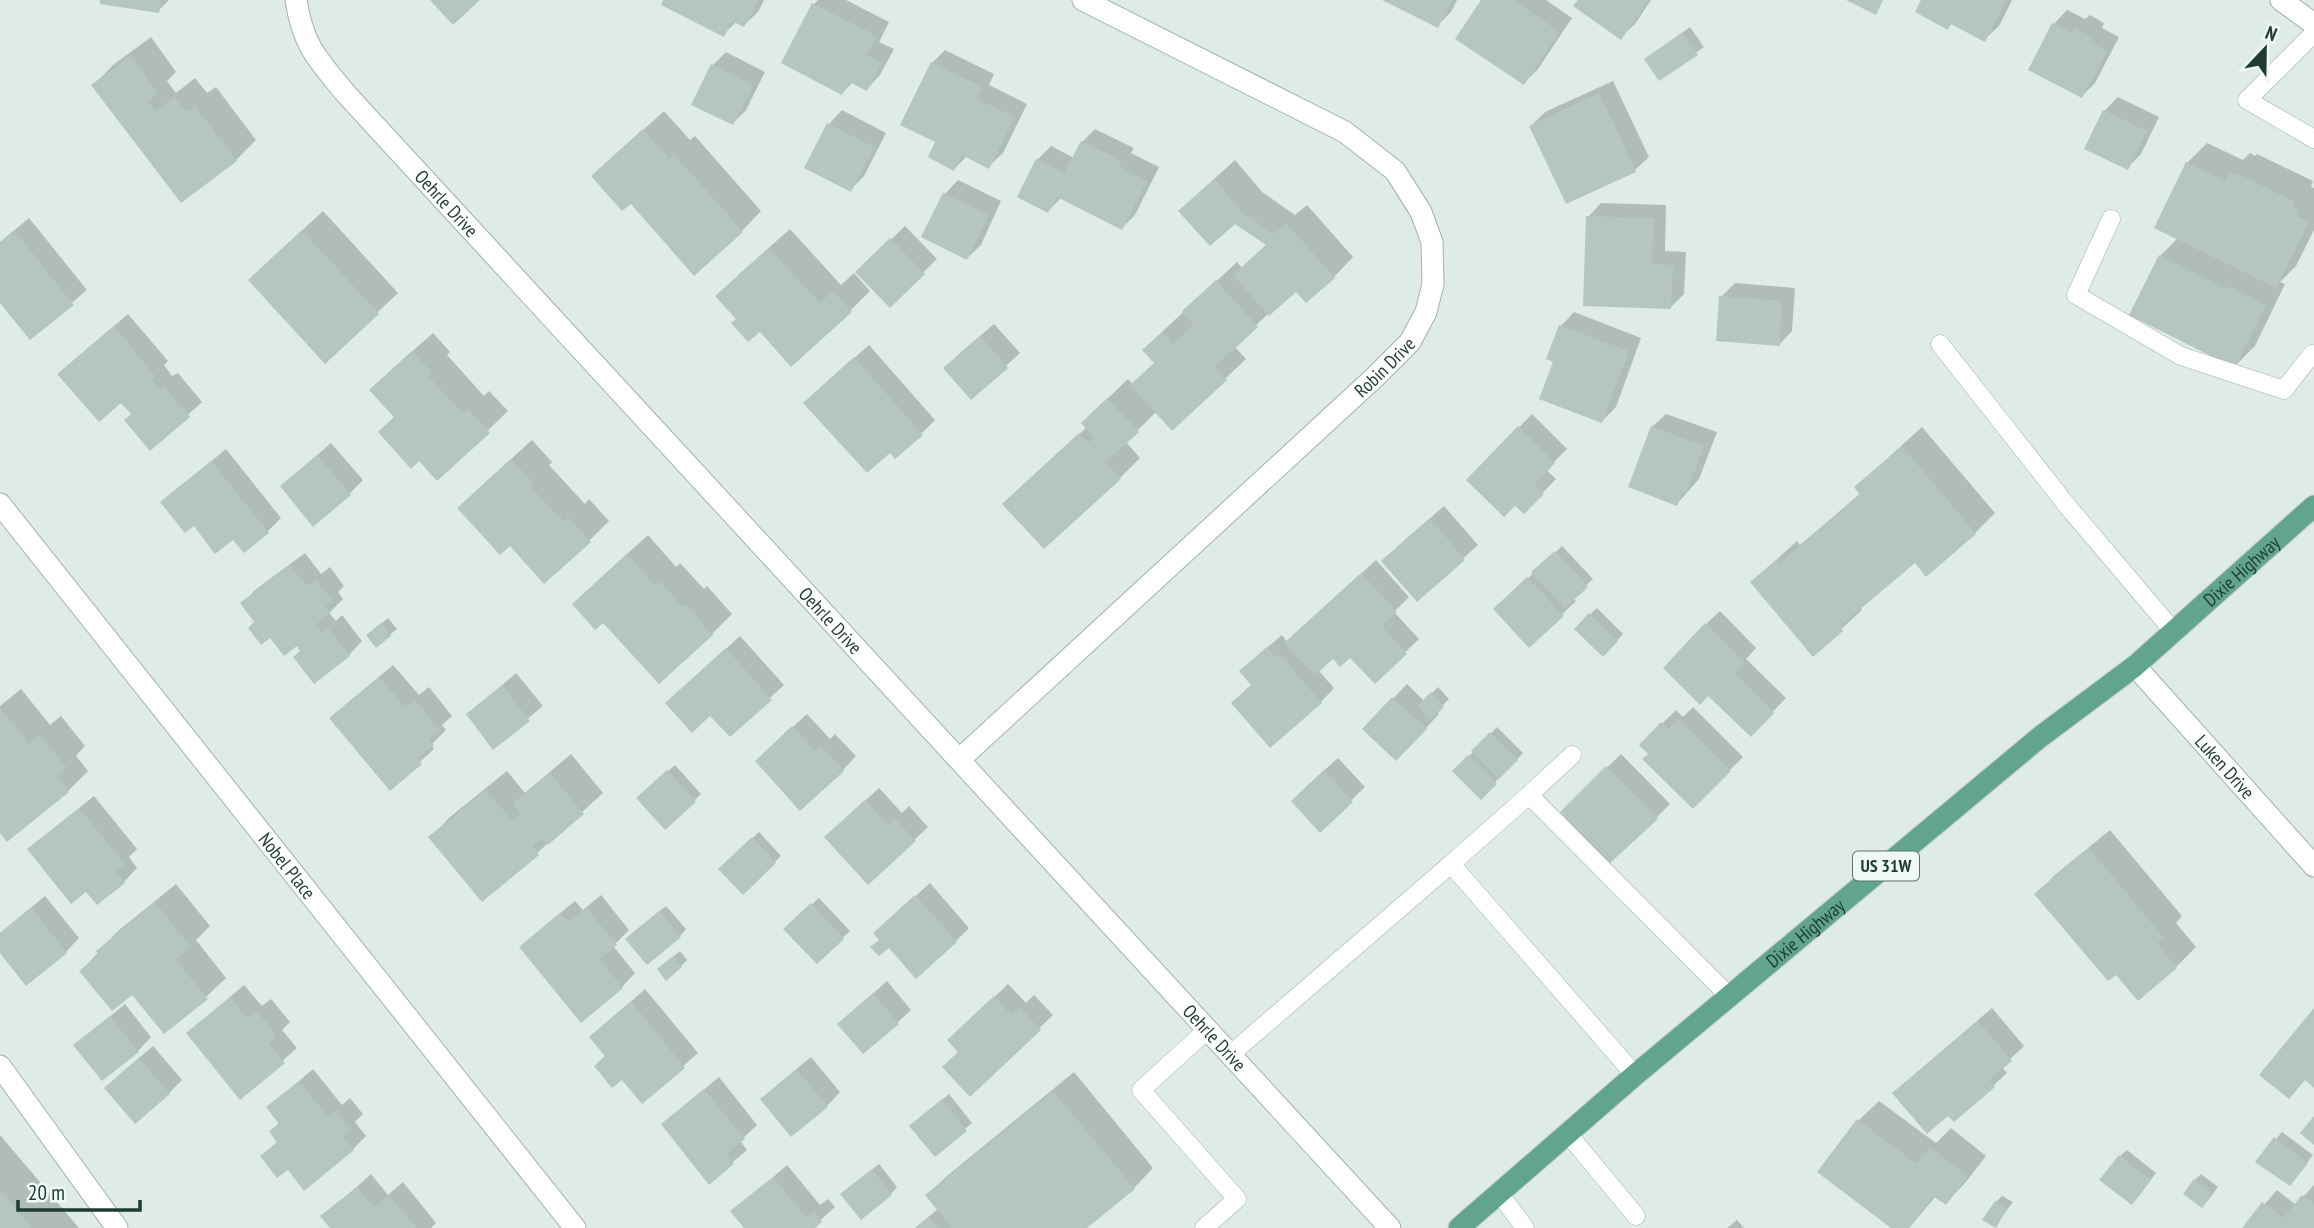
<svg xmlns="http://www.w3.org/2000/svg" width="2314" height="1228" viewBox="0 0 2314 1228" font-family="'PT Sans Narrow',sans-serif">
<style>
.shadow{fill:#0003}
.building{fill:#b4c6be}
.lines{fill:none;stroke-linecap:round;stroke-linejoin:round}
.service-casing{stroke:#a2b3ac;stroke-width:19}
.minor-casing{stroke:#a2b3ac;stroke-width:23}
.primary-casing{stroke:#c0c8c6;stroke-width:23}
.service{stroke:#fff;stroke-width:18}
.minor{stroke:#fff;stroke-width:21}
.primary{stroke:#61a48f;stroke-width:21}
.labels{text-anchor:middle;stroke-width:6;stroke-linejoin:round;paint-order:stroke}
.shield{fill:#f0f8f3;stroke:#5e746d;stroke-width:2}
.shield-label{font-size:18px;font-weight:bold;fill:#1f3c33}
.street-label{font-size:19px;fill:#1f3c33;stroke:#f0f8f3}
</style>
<rect width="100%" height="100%" fill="#dfebe5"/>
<path class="shadow" d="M102 0H169L158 11Z
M665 0H764L758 12 744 25 737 21 723 35Z
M818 0H846L889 22 879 42 894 49 880 75 867 89 853 82 842 93 814 4Z
M1386 0H1457L1451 12 1438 25Z
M1483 0H1546L1572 18 1538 69 1524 83Z
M1580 0H1651L1635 24 1621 37Z
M1923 0H2012L1999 26 1985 39 1953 23 1948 28Z
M2067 10 2085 19 2090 15 2104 23 2102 28 2119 37 2095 83 2082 96 2030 70 2054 24Z
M1690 27 1704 47 1659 79 1646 59Z
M151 37 176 72 167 81 176 93 195 78 207 93 216 87 256 140 236 160 94 85 113 65Z
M945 50 994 74 989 85 1027 104 1003 153 989 166 968 155 954 169 937 141 932 63Z
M726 52 765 72 746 110 733 123 713 65Z
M1613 81 1649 157 1635 170 1531 126 1545 112Z
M2118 97 2159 117 2141 154 2127 168 2086 148 2104 111Z
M842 110 886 133 864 176 850 190 806 167 829 124Z
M664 111 690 140 695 136 761 211 742 231 631 201 593 176Z
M1095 129 1134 148 1131 153 1159 167 1135 215 1122 228 1062 197 1048 211 1037 160 1051 146 1074 158 1082 142Z
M2207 143 2243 160 2250 153 2255 156 2257 154 2313 181 2311 187 2314 188V230L2296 266 2280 282 2285 284 2255 346 2235 366 2160 256 2178 238 2187 163Z
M1235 160 1262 192 1295 215 1307 205 1353 257 1334 277 1296 289 1269 313 1234 346 1246 359 1173 428 1157 411 1126 442 1140 458 1120 478 1025 484 1087 427 1103 403 1128 379 1133 385 1156 363 1144 350 1164 330 1237 262 1242 268 1267 244 1201 191Z
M958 180 1001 201 981 245 967 258 945 194Z
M1601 203 1666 205 1665 251 1686 252 1684 294 1671 307 1588 217Z
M323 211 398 293 325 362 270 260Z
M29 218 87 290 30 338 0 300V242Z
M905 226 937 259 890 305 858 272Z
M790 229 841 285 854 273 870 291 850 311 760 330 738 319 737 276Z
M1735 283 1795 288 1792 331 1779 345 1721 297Z
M1574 312 1641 338 1616 407 1602 421 1556 361 1561 326Z
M128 314 168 361 164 365 172 376 178 373 202 402 150 449 133 414 121 401 73 361Z
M994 324 1020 353 971 398 959 354Z
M433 333 450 352 447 355 484 396 489 391 508 411 437 479 396 417 391 370Z
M869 345 935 420 922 433 819 389Z
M1532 414 1567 449 1546 470 1556 479 1524 512 1516 503 1468 480Z
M1666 414 1717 432 1699 479 1677 504 1652 427Z
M1922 427 1995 513 1975 533 1915 560 1860 607 1862 610 1813 655 1752 582 1797 541 1800 545 1861 493 1856 487Z
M532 440 552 462 549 465 585 504 589 499 609 521 589 541 479 488Z
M331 443 363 480 349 494 282 486Z
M226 449 281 518 268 531 233 537 194 524 162 502Z
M1444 506 1478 545 1417 600 1397 547Z
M648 535 676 567 680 563 704 589 707 586 732 614 712 634 594 584Z
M1562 546 1593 579 1573 598 1576 601 1529 646 1495 610Z
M305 553 321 574 330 567 344 586 338 592 343 599 329 613 336 621 342 615 362 641 349 655 302 650 297 644 256 622 242 604 255 590Z
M1376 560 1409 597 1394 612 1419 639 1375 681 1351 655 1333 656 1318 670 1334 688 1321 702 1252 684 1255 658 1282 635 1287 642Z
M1597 608 1623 634 1603 655 1576 628Z
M1720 611 1756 648 1746 659 1786 698 1751 735 1706 624Z
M388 618 397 629 376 646 375 629Z
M740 636 784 685 730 735 710 713 681 690Z
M393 665 419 695 429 687 452 716 442 725 446 730 431 745 434 749 390 789 345 705Z
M516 673 543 706 494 747 468 715Z
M1407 684 1424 701 1438 687 1449 699 1436 712 1439 714 1409 746 1364 729Z
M21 689 50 725 61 716 85 746 76 756 88 771 68 791 0 830V706Z
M1693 707 1743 757 1693 807 1641 745 1676 710 1683 717Z
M807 714 830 739 835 734 856 756 843 770 770 748Z
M1497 727 1523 753 1481 797 1455 771Z
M571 754 603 793 537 853 431 837 450 817 507 771 525 793Z
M1621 754 1670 804 1656 818 1562 812Z
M1338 758 1365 787 1320 830 1306 787Z
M675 765 701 794 665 827 644 792Z
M879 788 902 813 909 806 928 827 914 840 840 824Z
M94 796 137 849 129 857 137 868 124 882 86 890 29 849Z
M2110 830 2182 916 2176 923 2196 947 2176 967 2116 973 2036 894 2056 874Z
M759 832 781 856 743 892 720 869Z
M930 883 969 928 956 941 889 946 881 939 889 920Z
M176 884 210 926 196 940 226 978 206 997 132 992 81 971 118 931Z
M601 895 629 930 613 946 635 973 622 987 535 934 575 901 583 910Z
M45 896 79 938 66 952 0 951V933Z
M819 898 850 931 817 962 785 929Z
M666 906 686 929 680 936 634 932Z
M680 951 687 960 681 966 666 963Z
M887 981 911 1010 897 1023 853 1011Z
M1008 984 1026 1003 1034 995 1053 1015 970 1094 960 1051 963 1027Z
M244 985 262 1006 271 999 290 1022 282 1030 297 1048 240 1098 188 1033Z
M645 989 698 1053 642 1102 591 1037Z
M125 1004 151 1037 138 1051 76 1045Z
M1992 1008 2024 1046 2002 1067 2007 1073 1993 1086 1908 1080Z
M153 1046 182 1080 169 1093 120 1074Z
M811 1057 840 1092 827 1106 776 1086Z
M313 1069 342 1105 350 1098 363 1114 355 1122 366 1136 353 1149 288 1167 262 1156 278 1141 271 1131 280 1122 268 1108Z
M1074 1072 1153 1168 1134 1188 1084 1228H915L938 1209 927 1195 947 1176Z
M719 1077 757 1125 740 1141 747 1150 709 1182 663 1124Z
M949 1094 972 1123 935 1154 918 1119Z
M1879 1101 1936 1143 1951 1128 1986 1156 1965 1183 1946 1203 1936 1196 1909 1228H1894L1859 1120Z
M2282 1132 2313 1155 2296 1177 2257 1161Z
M0 1135 79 1228H0Z
M2127 1150 2156 1173 2138 1197 2120 1156Z
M879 1164 897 1187 891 1194 849 1188Z
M787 1165 820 1205 828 1199 835 1207 812 1228H746L733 1212Z
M371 1174 388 1195 403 1182 436 1223 431 1228H332L323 1217Z
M2201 1174 2218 1187 2208 1200 2195 1180Z
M2314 1185V1228H2244L2277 1190 2296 1205Z
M2002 1196 2013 1202 1995 1226 1996 1202Z
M1737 1220 1744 1228H1727Z"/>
<path class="building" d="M100 0H161L159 13 100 4Z
M430 0H480L453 25Z
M663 0H757L758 1 744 27 732 21 724 37 661 5Z
M1382 0H1452L1438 28Z
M1481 0H1513L1560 32 1524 85 1455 39Z
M1578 0H1649L1621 40 1573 6Z
M1846 0H1883L1876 15Z
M1921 0H2004L2006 1 1985 42 1951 24 1948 30 1915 12Z
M812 3 877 36 867 55 882 63 867 91 849 82 842 95 781 63Z
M2052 23 2072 33 2075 27 2092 37 2089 42 2107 51 2082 98 2028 70Z
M1683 32 1698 55 1659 81 1644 59Z
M130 56 158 93 147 101 155 111 174 97 186 112 195 106 237 161 181 203 91 85Z
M931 62 982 87 977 99 1015 117 989 169 962 155 954 171 928 157 935 142 900 125Z
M711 64 753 85 733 125 691 105Z
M1599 93 1636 172 1566 204 1529 126Z
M2103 110 2147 131 2128 170 2084 149Z
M827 123 874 147 851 192 804 168Z
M643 129 669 159 674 154 743 232 694 276 631 204 622 211 591 176Z
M1081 141 1122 161 1119 167 1147 181 1122 230 1057 197 1048 213 1017 197 1036 159 1064 173Z
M2186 162 2225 181 2229 172 2235 175 2236 173 2295 202 2292 207 2299 210 2296 216 2309 222 2276 288 2154 228Z
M1214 179 1242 212 1274 234 1286 223 1335 278 1306 303 1296 292 1269 316 1233 275 1266 245 1235 224 1210 246 1178 211Z
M943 193 989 215 967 260 921 237Z
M1586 216 1654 218 1652 264 1673 265 1671 309 1583 306Z
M302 230 379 314 325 364 248 280Z
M15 231 74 305 30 340 0 303V243Z
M890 238 925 274 890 308 855 272Z
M769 248 820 303 833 291 852 312 791 367 760 332 748 342 731 323 736 319 715 296Z
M2159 255 2229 290 2230 286 2266 305 2235 368 2129 315Z
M1216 280 1258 327 1215 367 1227 380 1172 431 1130 385 1154 363 1142 350 1162 332 1173 344 1194 324 1182 311Z
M1719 296 1782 301 1780 346 1716 341Z
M1559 325 1629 351 1602 423 1539 399 1553 362 1546 359Z
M114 326 155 376 151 379 158 389 164 386 190 417 150 451 124 420 131 414 121 403 99 422 57 374Z
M980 336 1008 368 971 400 943 368Z
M412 351 432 373 428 376 463 414 468 409 490 433 437 481 419 461 411 469 378 432 394 417 369 390Z
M854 357 923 435 895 459 890 453 867 473 803 403Z
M1107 398 1139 432 1106 462 1121 479 1044 549 1002 504 1079 433 1088 443 1094 438 1081 423Z
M1518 426 1555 463 1534 485 1544 494 1524 514 1515 506 1504 517 1466 480Z
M1651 426 1704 446 1686 494 1682 493 1677 506 1628 487Z
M1902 446 1976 534 1926 577 1915 563 1840 626 1843 631 1813 657 1750 582 1776 560 1779 563 1860 495 1854 487Z
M317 455 351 495 313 527 280 486Z
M511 459 534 483 530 486 564 522 568 517 591 542 544 584 510 546 500 555 457 508Z
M211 461 269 533 244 553 233 540 215 554 194 526 185 533 160 502Z
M1430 518 1465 560 1417 602 1381 561Z
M1555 551 1588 587 1565 608 1531 572Z
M627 554 655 585 659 581 683 607 686 604 713 635 659 684 603 623 595 630 572 604Z
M290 565 306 586 316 579 332 601 325 606 331 613 315 625 321 633 328 628 350 656 314 684 293 657 300 651 297 646 284 656 270 638 261 645 248 628 254 622 240 603Z
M1361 573 1397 612 1382 626 1407 654 1375 684 1350 658 1340 667 1333 659 1315 675 1284 643Z
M1527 577 1564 616 1529 648 1493 609Z
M1589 613 1618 641 1603 657 1574 629Z
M381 623 391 636 376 648 366 635Z
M1705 623 1744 663 1734 673 1774 713 1751 737 1708 696 1700 705 1663 668Z
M1267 647 1276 658 1280 654 1322 703 1270 748 1231 703 1251 685 1239 671Z
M726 648 772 700 730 737 710 716 692 733 665 703Z
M379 677 405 707 414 699 440 730 429 739 434 745 417 758 422 764 390 791 329 718Z
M502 685 530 721 493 750 466 714Z
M1431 692 1444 707 1430 720 1417 706Z
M1392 697 1427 729 1396 761 1362 729Z
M0 708 29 744 40 734 67 768 56 776 69 792 7 842 0 833Z
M1678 719 1731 771 1693 809 1642 759 1648 754 1639 745 1661 722 1668 729Z
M792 726 815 751 821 746 844 771 800 811 755 761Z
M1490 732 1518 760 1499 779 1471 751Z
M1468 755 1497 784 1481 800 1452 771Z
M1606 766 1658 819 1609 864 1560 812Z
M667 770 696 802 665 830 636 798Z
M1324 770 1353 802 1320 833 1291 801Z
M550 773 584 814 548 845 543 838 533 846 539 855 482 902 428 837 486 790 512 821 521 814 513 803Z
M865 800 888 825 894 818 916 841 868 885 824 837Z
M79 808 125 864 116 871 125 883 97 905 86 892 71 904 27 849Z
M752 837 776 863 743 895 718 869Z
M2089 848 2164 938 2157 943 2177 968 2138 1001 2116 975 2108 981 2034 894Z
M915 895 957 942 916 979 889 948 879 956 870 947 879 940 873 933Z
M155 902 191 947 176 960 208 999 164 1034 132 995 112 1011 79 971 99 955 96 951Z
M811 903 844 939 817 964 783 929Z
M586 907 617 945 599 959 623 988 581 1023 519 947 560 913 569 922Z
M31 908 67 953 26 986 0 953V933Z
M659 911 681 937 647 965 625 939Z
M673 956 682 967 666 981 657 969Z
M873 993 899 1024 863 1054 837 1024Z
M994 996 1011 1015 1019 1007 1041 1030 970 1097 942 1067 958 1052 947 1040Z
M230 997 247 1018 257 1011 277 1036 269 1043 285 1063 240 1100 186 1033Z
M631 1001 685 1068 642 1104 622 1080 612 1088 594 1066 605 1056 589 1037Z
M2314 1008V1088L2305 1080 2289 1099 2259 1075Z
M110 1016 139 1052 102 1081 73 1045Z
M1978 1021 2012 1061 1989 1080 1995 1087 1954 1122 1948 1116 1927 1134 1892 1093Z
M139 1058 170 1094 135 1124 104 1088Z
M797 1069 828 1107 791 1137 760 1099Z
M299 1081 328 1117 336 1110 351 1129 342 1136 354 1150 304 1191 288 1170 277 1178 260 1156 277 1143 269 1131 279 1124 266 1107Z
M704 1089 745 1139 726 1154 734 1164 709 1185 661 1124Z
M1053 1091 1135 1189 1087 1228H952L925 1195Z
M942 1099 967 1131 935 1157 909 1126Z
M2314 1116V1145L2300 1133Z
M1857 1119 1917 1164 1930 1147 1968 1176 1946 1205 1933 1196 1909 1228H1891L1817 1172Z
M2274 1137 2308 1163 2290 1186 2255 1162Z
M2119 1155 2151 1180 2132 1205 2099 1180Z
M872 1169 892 1195 861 1220 840 1194Z
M773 1177 806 1217 814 1211 822 1222 815 1228H744L730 1211Z
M2194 1179 2213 1194 2202 1208 2183 1194Z
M357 1187 374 1207 389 1195 417 1228H330L320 1216Z
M0 1190 32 1228H0Z
M2302 1195 2314 1204V1228H2242L2262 1202 2283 1218Z
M1995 1201 2007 1209 1996 1228 1982 1220Z
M929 1217 938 1228H915Z"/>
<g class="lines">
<g class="service-casing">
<path id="service" d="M2314 33 2247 100 2314 139
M2111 219 2076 295 2181 356 2284 390 2312 354 2314 356
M1940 344 2069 508 2174 632
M1572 755 1529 795 1730 997
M1451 864 1529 795
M1231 1054 1451 864 1635 1075
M1568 1134 1636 1216
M1499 1193 1525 1228
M1204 1228 1237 1199 1141 1090 1207 1030"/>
</g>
<g class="minor-casing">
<g id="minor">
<path id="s1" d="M296 0C303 46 318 60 347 95L1390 1228"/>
<path d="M2281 0 2314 24"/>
<path id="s2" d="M0 504 575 1228"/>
<path id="s3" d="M2135 666 2314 866"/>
<path id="s4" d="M960 759 1375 377 1410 342 1426 312 1433 284 1432 242 1421 212 1395 171 1345 132 1083 0"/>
<path d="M0 1066 117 1228"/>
</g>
</g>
<g class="primary-casing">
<g id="primary">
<path id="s5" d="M1459 1228 1635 1075 2040 737 2135 666 2314 506"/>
</g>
</g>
<use href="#service" class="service"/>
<use href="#minor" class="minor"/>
<use href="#primary" class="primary"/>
</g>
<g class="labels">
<rect class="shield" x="1853" y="851.5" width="66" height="29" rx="5"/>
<g class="shield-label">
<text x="1886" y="872">US 31W</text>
</g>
<g class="street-label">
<text dy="7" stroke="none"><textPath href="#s1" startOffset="257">Oehrle Drive</textPath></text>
<text dy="7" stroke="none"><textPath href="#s4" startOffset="578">Robin Drive</textPath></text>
<text dy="7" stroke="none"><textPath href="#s5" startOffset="1022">Dixie Highway</textPath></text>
<text dy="7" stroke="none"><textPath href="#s1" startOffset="824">Oehrle Drive</textPath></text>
<text dy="7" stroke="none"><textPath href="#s3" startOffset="135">Luken Drive</textPath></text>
<text dy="7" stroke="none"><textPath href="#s2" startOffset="462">Nobel Place</textPath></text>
<text dy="7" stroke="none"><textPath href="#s5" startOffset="455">Dixie Highway</textPath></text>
<text dy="7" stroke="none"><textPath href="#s1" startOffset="1391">Oehrle Drive</textPath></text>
</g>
</g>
<g transform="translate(2265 49) rotate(22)" stroke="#f0f8f3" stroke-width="5" paint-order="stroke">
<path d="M0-5L12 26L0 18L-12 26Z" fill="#1f3c33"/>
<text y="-10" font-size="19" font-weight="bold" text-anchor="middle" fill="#1f3c33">N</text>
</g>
<path d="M18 1200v10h122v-10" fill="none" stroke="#1f3c33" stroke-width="3.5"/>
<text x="28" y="1200" font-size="21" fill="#1f3c33" stroke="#f0f8f3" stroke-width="5" paint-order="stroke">20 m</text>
</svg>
